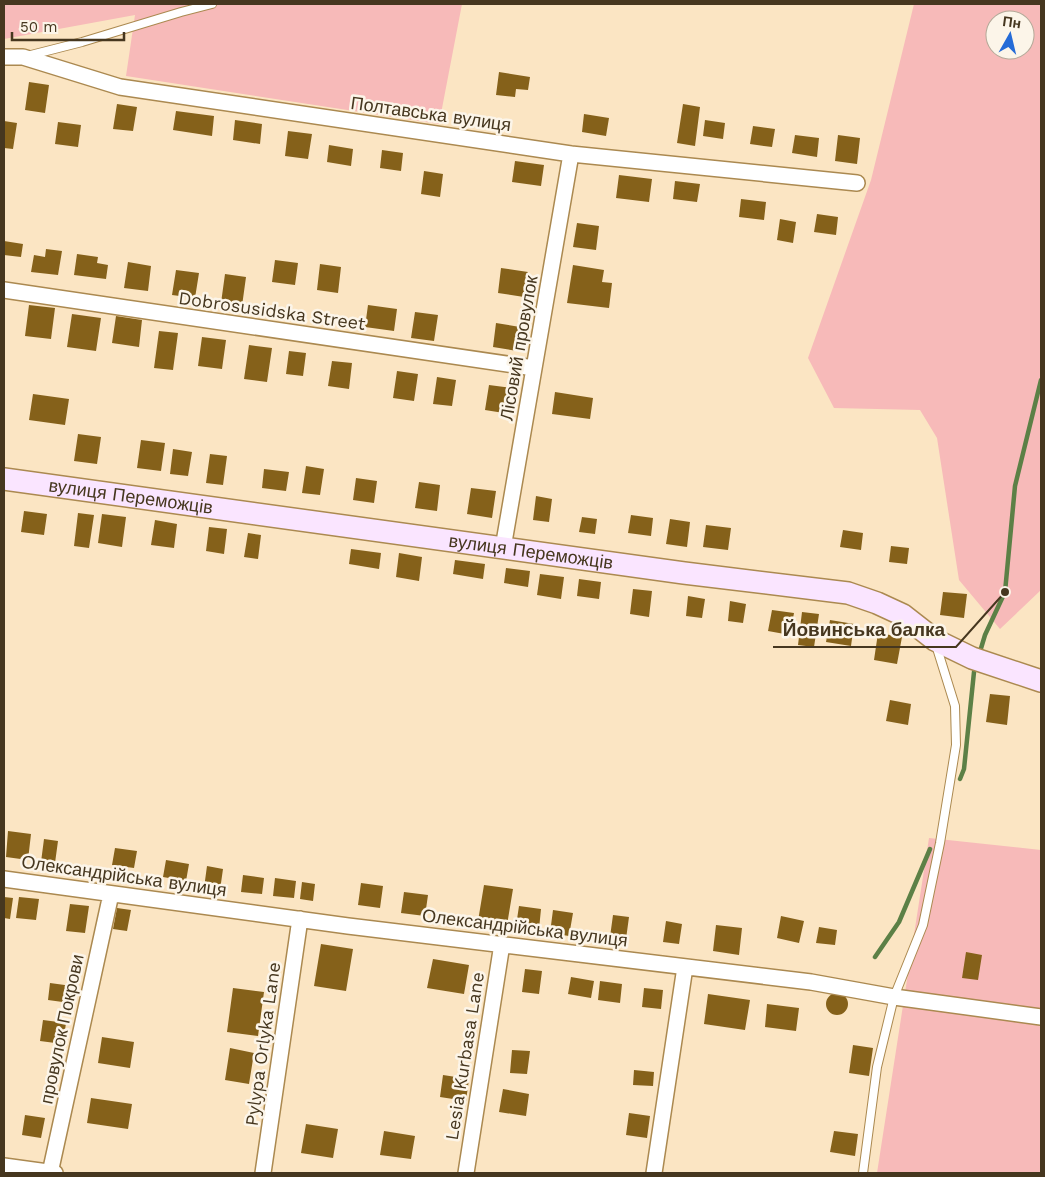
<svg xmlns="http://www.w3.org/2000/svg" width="1045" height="1177" viewBox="0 0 1045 1177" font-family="'Work Sans',sans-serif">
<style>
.green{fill:#f7bab9;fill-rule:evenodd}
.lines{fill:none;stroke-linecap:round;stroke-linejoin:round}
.stream{stroke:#5c8046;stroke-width:4.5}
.building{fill:#85611a}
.lane-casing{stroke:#ab8950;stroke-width:10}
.street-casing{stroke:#ab8950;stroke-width:18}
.secondary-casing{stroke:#ab8950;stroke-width:24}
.lane{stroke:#fff;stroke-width:8}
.street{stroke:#fff;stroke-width:15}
.secondary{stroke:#fae5ff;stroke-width:21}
.labels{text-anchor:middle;stroke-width:5;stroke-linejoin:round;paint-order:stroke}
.street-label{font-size:18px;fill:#46371f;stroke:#fcf5e9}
.leader{fill:none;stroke:#46371f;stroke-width:2}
.callout-dot{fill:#46371f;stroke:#fcf5e9;stroke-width:2}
.callout-label{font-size:19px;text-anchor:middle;font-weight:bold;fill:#46371f;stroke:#fcf5e9;stroke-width:5;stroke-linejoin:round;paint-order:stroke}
</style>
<rect width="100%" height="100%" fill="#fbe5c3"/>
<path class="green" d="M4 4H462L439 124 126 76 135 15 4 39Z
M914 4H1041V590L1000 629 959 580 937 438 920 410 834 408 808 358 871 180ZM995 20H1025V50H995Z
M929 838 1041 850V1173H877Z"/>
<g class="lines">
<path class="stream" d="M979 655 985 635 1005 592 1015 486 1041 380
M960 779 964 769 974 672 976 665
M875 957 899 922 930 849"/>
</g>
<path class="building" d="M499 72 530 77 528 90 516 89 515 97 496 95Z
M29 82 49 85 45 113 25 110Z
M117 104 137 107 133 131 113 129Z
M683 104 700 107 695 146 677 143Z
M176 111 214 116 212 136 173 130Z
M584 114 609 118 606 136 582 132Z
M235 120 262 124 260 144 233 140Z
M705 120 725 123 723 139 703 136Z
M4 121 17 123 13 149 4 148Z
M58 122 81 125 78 147 55 144Z
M753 126 775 129 772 147 750 144Z
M288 131 312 134 308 159 285 156Z
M795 135 819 138 817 157 792 153Z
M838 135 860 138 857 164 835 161Z
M329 145 353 149 351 166 327 162Z
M382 150 403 153 401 171 380 168Z
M515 161 544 165 541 186 512 182Z
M424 171 443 174 440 197 421 194Z
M619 175 652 179 649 202 616 198Z
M675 181 700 184 697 202 673 199Z
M741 199 766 202 764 220 739 217Z
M817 214 838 217 836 235 814 232Z
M780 219 796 222 793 243 777 240Z
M577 223 599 226 596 250 573 247Z
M4 241 23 244 21 257 4 255Z
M46 249 62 251 58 275 31 272 34 255 45 257Z
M77 254 98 257 97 263 108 265 106 279 74 275Z
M275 260 298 263 295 285 272 282Z
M128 262 151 266 148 291 124 288Z
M320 264 341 267 338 293 317 290Z
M573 265 604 270 602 282 612 283 609 308 567 303Z
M501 268 528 272 524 297 498 293Z
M176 270 199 273 195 298 172 295Z
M225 274 246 277 242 306 221 303Z
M29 305 55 308 51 339 25 336Z
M368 305 397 309 394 331 365 327Z
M415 312 438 315 434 341 411 338Z
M72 314 101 318 96 351 67 347Z
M116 316 142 320 139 347 112 343Z
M496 323 520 327 517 351 493 347Z
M159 331 178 333 173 370 154 368Z
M202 337 226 340 222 369 198 366Z
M249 345 272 348 267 382 244 379Z
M289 351 306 353 303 376 286 374Z
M332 361 352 363 349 389 328 386Z
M397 371 418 374 414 401 393 398Z
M437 377 456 380 452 406 433 404Z
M489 385 513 388 510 414 485 410Z
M555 392 593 398 590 419 552 414Z
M33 394 69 399 65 425 29 420Z
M78 434 101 437 97 464 74 461Z
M141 440 165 443 161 471 137 468Z
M173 449 192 452 188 476 170 474Z
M210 454 227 456 223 485 206 483Z
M306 466 324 469 320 495 302 493Z
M264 469 289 472 286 491 262 488Z
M356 478 377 481 374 503 353 500Z
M419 482 440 485 437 511 415 508Z
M471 488 496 491 492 518 467 514Z
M536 496 552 499 549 522 533 520Z
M24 511 47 514 44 535 21 532Z
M78 513 94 515 89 548 74 546Z
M102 514 126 517 122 547 98 543Z
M631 515 653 518 651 536 628 533Z
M582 517 597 519 595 534 579 532Z
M670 519 690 522 687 547 666 544Z
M155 520 177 524 174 548 151 545Z
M706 525 731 528 728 550 703 547Z
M209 527 227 529 224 554 206 551Z
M843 530 863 533 861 550 840 547Z
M248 533 261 535 258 559 244 557Z
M891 546 909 548 907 564 889 562Z
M351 549 381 553 379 569 349 564Z
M399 553 422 557 419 581 396 577Z
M455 560 485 564 483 579 453 574Z
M506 568 530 571 528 587 504 583Z
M540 574 564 577 561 599 537 595Z
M579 579 601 582 599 599 577 596Z
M633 589 652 591 649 617 630 614Z
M943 592 967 594 964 618 940 615Z
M688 596 705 599 702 618 686 616Z
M730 601 746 604 743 623 728 621Z
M772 610 794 613 790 635 768 631Z
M802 612 819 614 814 647 798 645Z
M830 620 854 624 851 646 826 642Z
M878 633 902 637 897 664 874 660Z
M990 694 1010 696 1007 725 986 722Z
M890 700 911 704 908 725 886 721Z
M8 831 31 834 28 860 6 857Z
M44 839 58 841 55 863 41 862Z
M115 848 137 851 134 868 112 865Z
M166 860 189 864 186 881 163 877Z
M207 866 223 869 220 890 204 888Z
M243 875 264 878 262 894 241 892Z
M275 878 296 881 294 898 273 896Z
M302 882 315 884 313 901 300 899Z
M361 883 383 886 380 908 358 905Z
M484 885 513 889 507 925 478 921Z
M404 892 428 895 425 916 401 913Z
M4 897 13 898 10 919 4 918Z
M19 897 39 899 36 920 16 918Z
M70 904 89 906 85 933 66 931Z
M519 906 541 909 539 929 516 926Z
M117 908 131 910 127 931 113 929Z
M553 910 573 913 569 936 550 933Z
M613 915 629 917 626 939 610 937Z
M781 916 804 921 799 943 777 938Z
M666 921 682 924 679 944 663 942Z
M716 925 742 928 739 955 713 951Z
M819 927 837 930 835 945 816 943Z
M321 944 353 949 346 991 314 986Z
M966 952 982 955 978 980 962 978Z
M433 959 469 965 464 994 427 988Z
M525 969 542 971 539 994 522 992Z
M571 977 594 981 591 998 568 994Z
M600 981 622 984 620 1003 598 1000Z
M50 983 72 986 70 1003 48 1000Z
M233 988 264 992 258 1036 227 1032Z
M644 988 663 990 661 1009 642 1007Z
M826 1004a11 11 0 1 1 22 0a11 11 0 1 1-22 0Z
M708 994 750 1000 745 1030 704 1024Z
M767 1004 799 1008 796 1031 765 1027Z
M43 1020 66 1023 63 1044 40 1041Z
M102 1037 134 1042 130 1068 98 1063Z
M853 1045 873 1048 869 1076 849 1073Z
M230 1048 254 1053 249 1084 225 1080Z
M512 1050 530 1051 527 1074 510 1073Z
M634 1070 654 1072 653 1086 633 1085Z
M443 1075 469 1079 466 1101 440 1097Z
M503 1089 529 1094 526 1116 499 1112Z
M91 1098 132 1104 128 1129 87 1123Z
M629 1113 650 1116 647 1138 626 1135Z
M25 1115 45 1118 41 1138 22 1135Z
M306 1124 338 1129 333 1158 301 1153Z
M384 1131 415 1136 411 1159 380 1155Z
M834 1131 858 1134 855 1156 830 1152Z"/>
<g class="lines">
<g class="lane-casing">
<path id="lane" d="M27 56 82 42 181 12 212 4
M863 1173 877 1067 894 997 923 925 940 843 956 745 955 706 936 645"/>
</g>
<g class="street-casing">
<path id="street" d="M4 57H23L120 87 571 154 857 183
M4 290 534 368
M503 548 571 154
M4 879 348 926 811 982 894 997 1041 1017
M4 1166 55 1173
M50 1173 111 894
M263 1173 300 919
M466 1173 502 944
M654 1173 685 967"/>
</g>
<g class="secondary-casing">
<g id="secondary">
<path id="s1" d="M4 479 684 573 848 593 877 603 903 615 935 640 972 658 1041 681"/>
</g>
</g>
<use href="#lane" class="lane"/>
<use href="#street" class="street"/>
<use href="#secondary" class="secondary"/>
</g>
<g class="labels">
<g class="street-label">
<text transform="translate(431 114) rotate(8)" y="6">Полтавська вулиця</text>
<text transform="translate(272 311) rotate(8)" y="6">Dobrosusidska Street</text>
<text transform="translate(519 348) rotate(-80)" y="6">Лісовий провулок</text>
<text dy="6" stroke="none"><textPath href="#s1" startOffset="128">вулиця Переможців</textPath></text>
<text dy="6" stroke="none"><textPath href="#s1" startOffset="532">вулиця Переможців</textPath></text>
<text transform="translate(124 876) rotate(8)" y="6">Олександрійська вулиця</text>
<text transform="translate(525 928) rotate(7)" y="6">Олександрійська вулиця</text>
<text transform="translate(62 1029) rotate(-78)" y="6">провулок Покрови</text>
<text transform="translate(263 1044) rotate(-82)" y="6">Pylypa Orlyka Lane</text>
<text transform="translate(465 1056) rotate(-81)" y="6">Lesia Kurbasa Lane</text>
</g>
</g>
<path class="leader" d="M1005 592L956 647H773"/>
<circle class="callout-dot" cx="1005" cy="592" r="5"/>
<g class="callout-label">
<text x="864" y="636">Йовинська балка</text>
</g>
<rect width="1045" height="1177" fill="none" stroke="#46371f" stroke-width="10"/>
<g transform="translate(1010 35) rotate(8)"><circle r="24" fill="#fcf5e9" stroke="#b3a998"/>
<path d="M0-4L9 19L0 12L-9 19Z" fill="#256bd7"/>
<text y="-8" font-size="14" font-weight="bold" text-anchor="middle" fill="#46371f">Пн</text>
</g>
<path d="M12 32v8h112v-8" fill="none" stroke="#46371f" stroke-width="2.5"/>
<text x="20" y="32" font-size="15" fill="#46371f" stroke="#fcf5e9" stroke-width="4" paint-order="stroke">50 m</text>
</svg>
